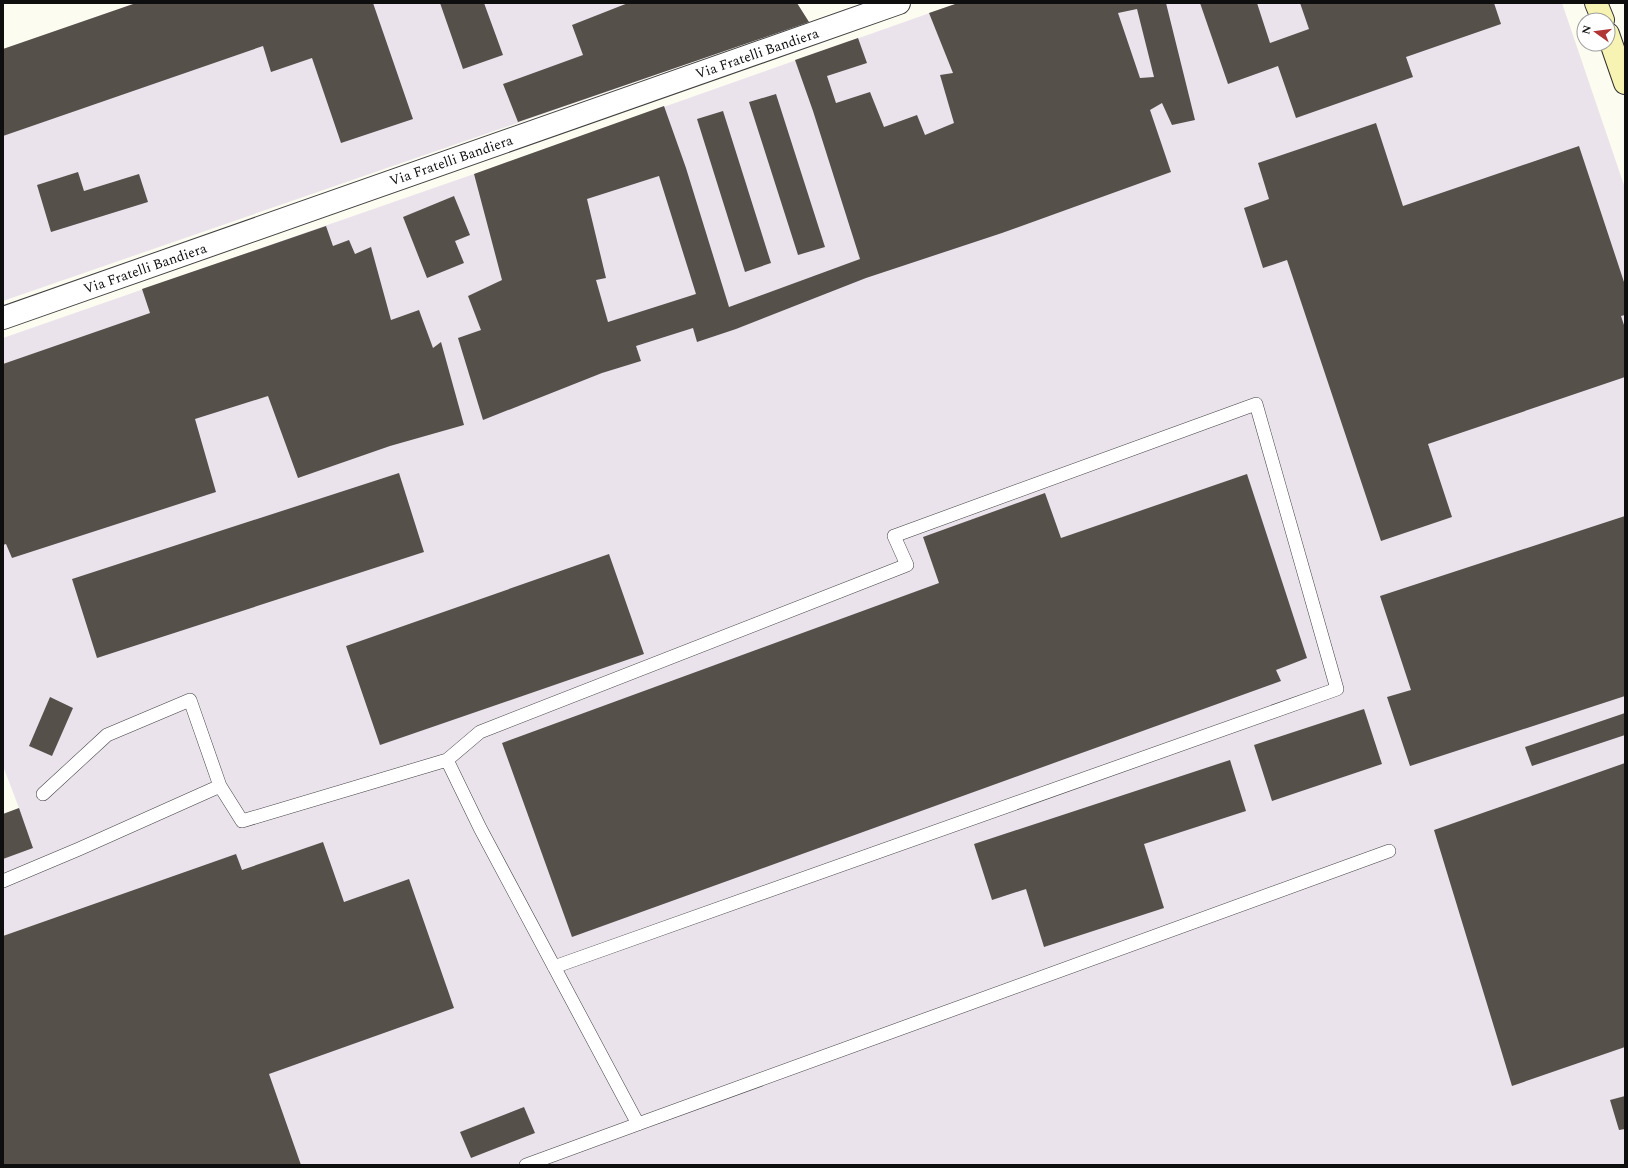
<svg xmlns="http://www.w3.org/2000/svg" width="1628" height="1168" viewBox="0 0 1628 1168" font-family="Spectral,serif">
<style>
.industrial{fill:#ebe3ec}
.building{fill:#56504b;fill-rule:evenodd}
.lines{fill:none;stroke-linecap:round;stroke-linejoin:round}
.lane-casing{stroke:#414141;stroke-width:14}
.street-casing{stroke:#414141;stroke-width:24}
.secondary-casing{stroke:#303030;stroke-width:24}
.lane{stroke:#fff;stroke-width:13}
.street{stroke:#fff;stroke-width:22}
.secondary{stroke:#f7f3b2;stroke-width:22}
.labels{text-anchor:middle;stroke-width:4;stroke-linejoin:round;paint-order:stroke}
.street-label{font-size:14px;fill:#0e0e0e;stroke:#fff}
</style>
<rect width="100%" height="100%" fill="#fdfcf1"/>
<path class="industrial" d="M136 3H797L809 22 3 301V49Z
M958 3H1562L1625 188V1165H3V814L19 808 3 766V338L474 174Z"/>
<path class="building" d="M136 3H373L413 119 341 143 312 58 271 72 263 46 3 136V49Z
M440 3H484L503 55 463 69Z
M628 3H797L809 22 518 122 503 84 583 55 572 25Z
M958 3H1166L1195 120 1172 125 1162 103 1150 110 1171 172 1002 233 866 278 736 329 697 342 693 328 636 346 641 361 602 373 483 420 458 338 481 330 468 296 502 280 474 174 664 106 686 168 729 307 860 259 813 111 795 60 858 38 867 63 827 76 836 103 870 92 884 127 917 115 925 135 954 123 940 75 953 73 929 13ZM1137 9 1154 77 1140 78 1118 13ZM659 176 696 294 608 322 596 280 606 278 587 199Z
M1200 3H1257L1270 43 1309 29 1300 3H1494L1501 24 1406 57 1413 77 1296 118 1278 66 1228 84Z
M776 94 825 247 798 255 749 102Z
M723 111 771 263 745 272 697 119Z
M1376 123 1403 206 1579 146 1625 285V315L1621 316 1625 328V377L1428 444 1452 517 1381 541 1287 260 1263 268 1244 208 1269 199 1258 163Z
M78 172 84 191 139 174 148 202 51 232 37 185Z
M454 196 470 235 455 241 464 263 427 278 403 217Z
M326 226 333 246 349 240 355 254 371 247 391 320 419 310 433 348 441 342 464 425 390 446 298 478 268 396 195 419 216 492 12 558 6 544 3 545V364L150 313 142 289Z
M399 473 424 552 97 658 72 579Z
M1247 474 1307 658 1276 670 1281 681 572 937 502 743 939 583 923 537 1045 493 1061 538Z
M1625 516V696L1410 766 1387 697 1411 690 1380 596Z
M609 554 644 654 380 745 346 646Z
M50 697 73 708 52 756 29 746Z
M1364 709 1382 764 1272 801 1254 745Z
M1625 713V735L1532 766 1525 747Z
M1230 760 1246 811 1144 844 1164 908 1044 947 1026 889 992 900 974 844Z
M1625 763V1047L1512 1086 1434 830Z
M19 808 33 848 3 859V814Z
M323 842 344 902 409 879 454 1008 269 1074 301 1165H3V936L236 854 242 870Z
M1625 1096V1129L1619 1130 1610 1100Z
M524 1107 535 1133 471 1158 460 1132Z"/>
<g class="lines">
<g class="lane-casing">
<path id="lane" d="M447 760 480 732 907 565 894 536 1256 404 1337 689 554 967
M43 794 107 735 190 700 220 786
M3 881 79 849 220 786 242 821 447 760 480 828 638 1124 526 1165
M638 1124 1389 851"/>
</g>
<g class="street-casing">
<path id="street" d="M3 318 899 3"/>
</g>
<g class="secondary-casing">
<path id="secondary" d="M1596 3 1603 20
M1608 34 1625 83"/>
</g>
<use href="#lane" class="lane"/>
<use href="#street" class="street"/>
<use href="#secondary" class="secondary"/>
</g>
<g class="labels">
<g class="street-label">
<text transform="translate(757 53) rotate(-19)" y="5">Via Fratelli Bandiera</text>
<text transform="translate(451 160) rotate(-19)" y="5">Via Fratelli Bandiera</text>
<text transform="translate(145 268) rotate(-19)" y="5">Via Fratelli Bandiera</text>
</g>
</g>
<rect width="1628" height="1168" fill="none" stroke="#0e0e0e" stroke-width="8"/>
<g transform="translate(1596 32) rotate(284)"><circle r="19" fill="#ffffff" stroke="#9f9f9f"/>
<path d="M0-3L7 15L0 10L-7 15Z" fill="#b03534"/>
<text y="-6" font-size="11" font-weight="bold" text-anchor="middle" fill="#0e0e0e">N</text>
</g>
</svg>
